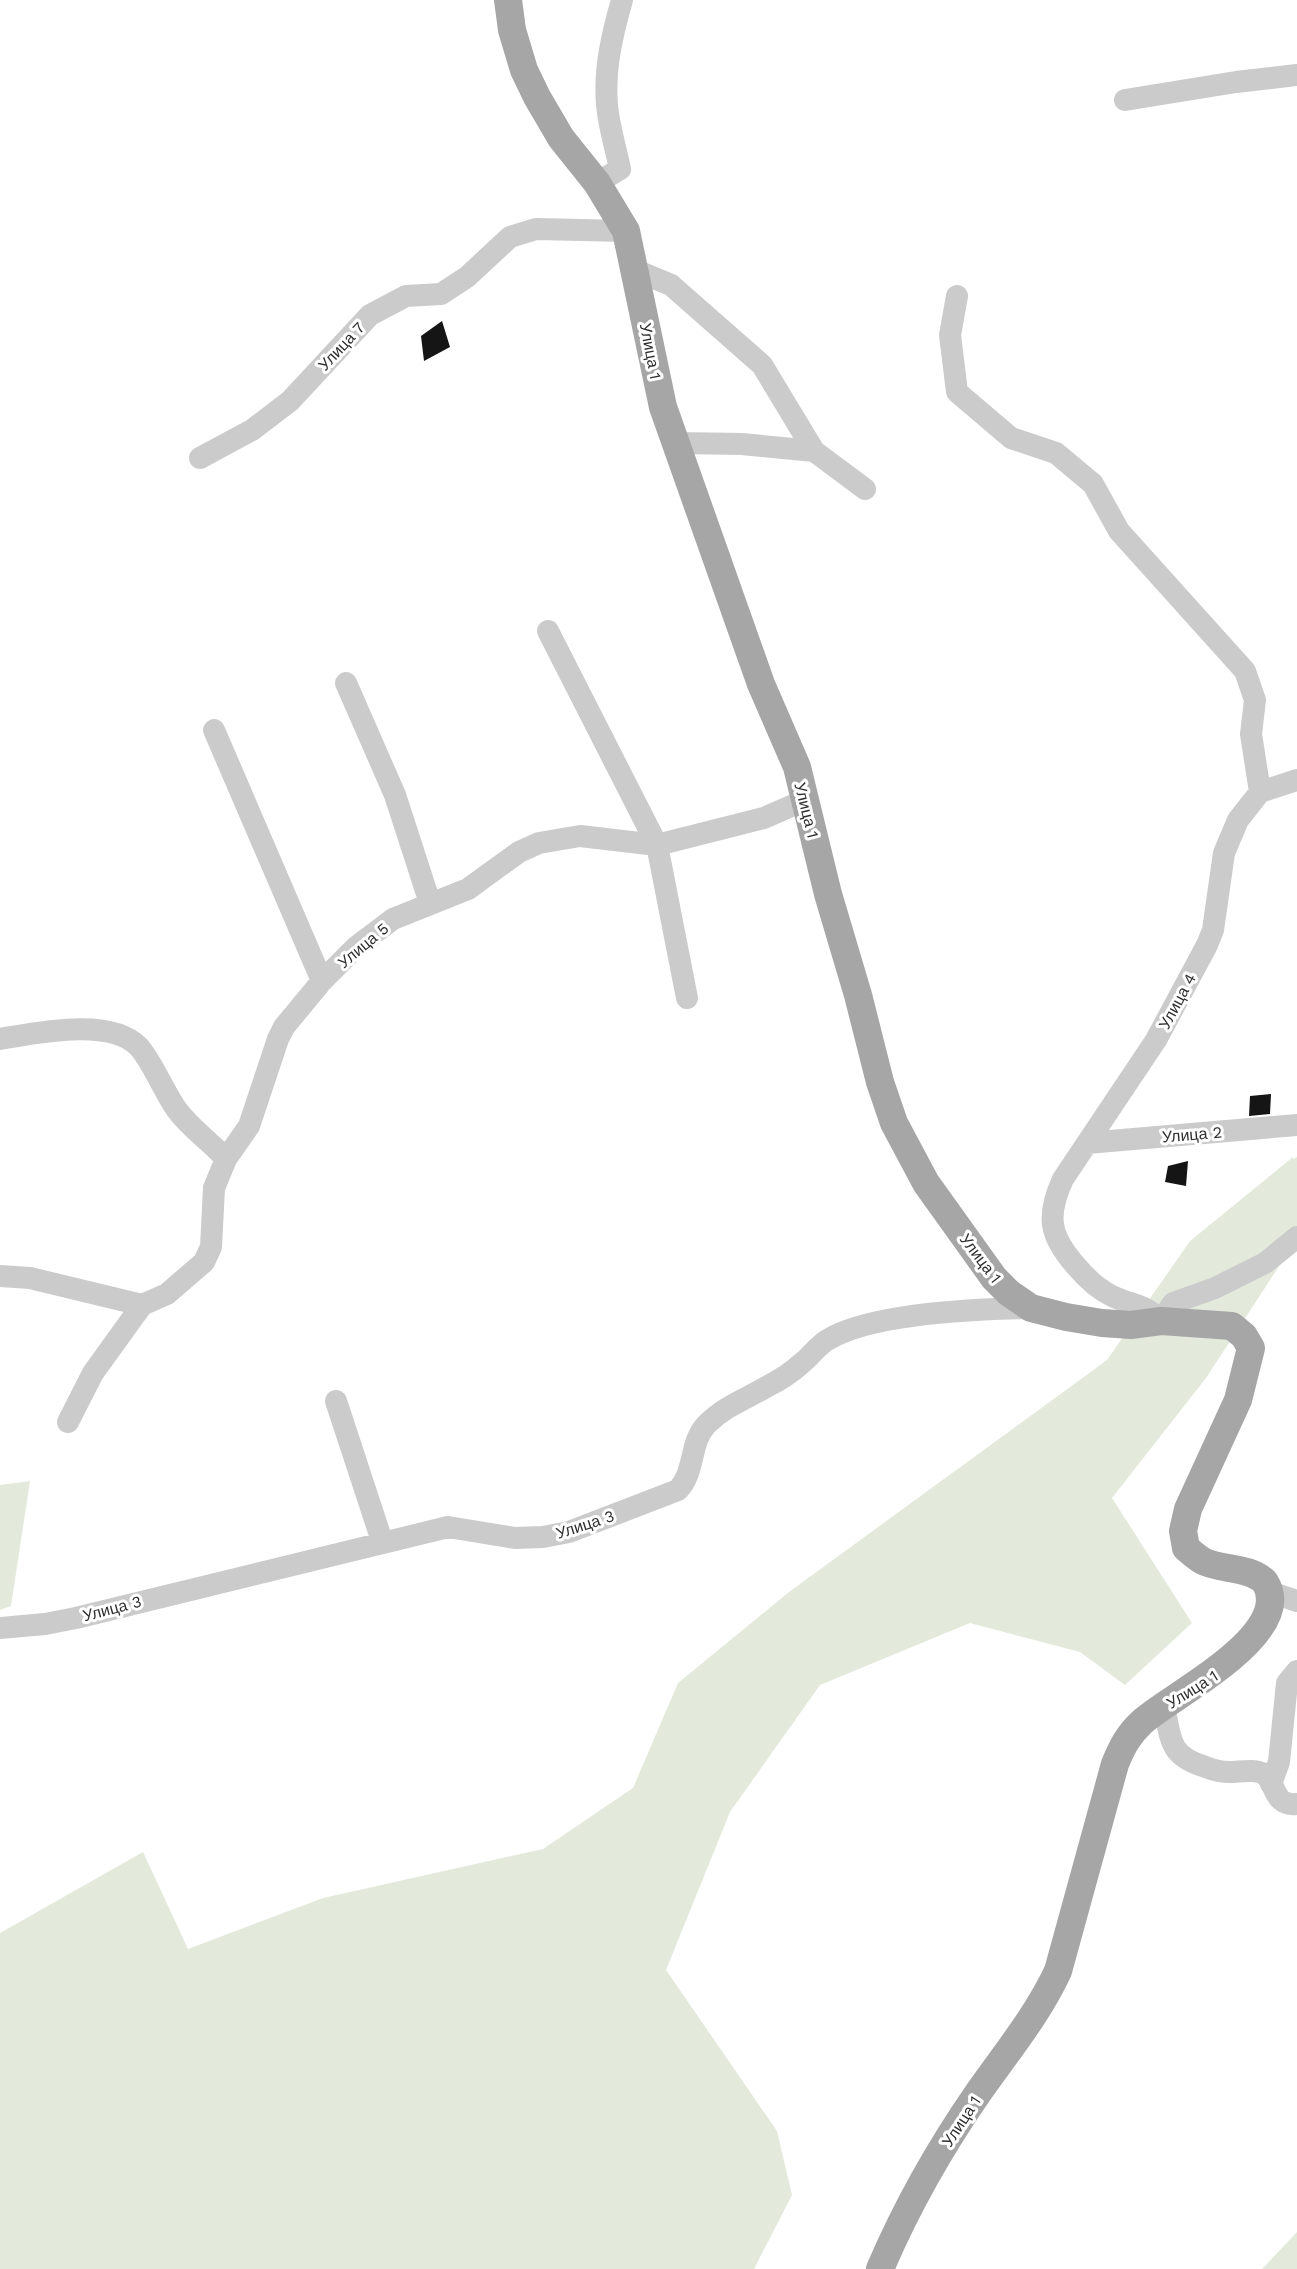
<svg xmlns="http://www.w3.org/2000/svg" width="1297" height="2269" viewBox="0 0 1297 2269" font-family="'Work Sans',sans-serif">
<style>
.green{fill:#e3eadc}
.building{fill:#151515}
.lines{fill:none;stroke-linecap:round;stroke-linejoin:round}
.minor{stroke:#cbcbcb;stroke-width:22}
.major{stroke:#a6a6a6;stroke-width:28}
.labels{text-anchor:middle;stroke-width:6;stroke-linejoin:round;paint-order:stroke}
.street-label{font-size:16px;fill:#2e2e2e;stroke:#fff}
</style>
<rect width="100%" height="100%" fill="#fff"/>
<path class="green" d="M1293 1157V1159L1297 1157V1246L1285 1257 1206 1378 1112 1498 1192 1623 1125 1685 1080 1652 970 1623 820 1685 730 1812 666 1970 777 2131 792 2195 754 2269H0V1933L143 1852 188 1949 323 1898 543 1849 633 1788 678 1683 789 1592 1107 1360 1190 1241Z
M30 1481 11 1606 0 1610V1485Z
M1297 2232V2269H1262Z"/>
<path class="building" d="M442 321 450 347 424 361 421 336Z
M1271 1094 1270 1114 1249 1116 1250 1096Z
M1188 1161 1186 1186 1165 1182 1168 1166Z"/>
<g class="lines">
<path class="minor" d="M1125 100 1236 82 1297 75
M597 183 620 169C616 149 609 127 607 105 604 69 612 35 622 0
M635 270 671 285 762 365 814 451
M957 296 950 335 957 392 1011 438 1056 453 1093 484 1119 531 1245 671 1255 700 1251 734 1260 792
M677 443 742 444 814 451 865 489
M200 458 252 430 290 401 370 315 406 296 441 294 467 277 510 237 536 229 626 231
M548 631 657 845 687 998
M346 683 395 795 430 903
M214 730 322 981
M1297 780 1260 792 1238 820 1224 853 1213 930 1207 945 1156 1040 1063 1179C1046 1216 1049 1236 1077 1267 1087 1279 1098 1289 1112 1296 1131 1305 1147 1305 1161 1321L1173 1303 1215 1288 1265 1263 1297 1237
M0 1039C37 1033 110 1017 139 1047 153 1063 164 1092 177 1110 191 1129 211 1142 226 1159
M1087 1143 1297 1125
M0 1276 30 1278 142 1305
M336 1401 382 1541
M68 1422 93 1373 142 1305 167 1294 204 1262 211 1247 214 1188 226 1159 249 1126 278 1039 284 1027 322 981 356 947 393 919 468 889 519 852 539 843 580 836 657 845 764 818 805 800
M1273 1593 1297 1601
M0 1628 45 1624 76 1618 448 1527 515 1538 543 1537 569 1532 678 1490C696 1471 689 1442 707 1424 725 1406 746 1399 768 1386 780 1380 792 1372 802 1363 811 1356 819 1344 829 1339 874 1313 978 1309 1031 1308
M1164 1706C1171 1738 1168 1755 1203 1766 1212 1770 1220 1772 1230 1772 1239 1772 1254 1769 1262 1773 1277 1779 1271 1807 1297 1804
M1271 1784 1279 1762 1287 1683 1297 1671"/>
<path class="major" d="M508 0 512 30 524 70 537 97 561 138 597 183 626 231 663 407 761 684 797 767 828 894 858 995 880 1082 894 1123 926 1183 994 1278 1009 1293 1031 1308 1066 1317 1102 1323 1131 1325 1161 1321 1232 1326 1244 1336 1251 1348 1238 1400 1188 1509 1183 1531 1186 1548C1192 1553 1198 1559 1205 1562 1223 1570 1250 1567 1265 1582 1297 1634 1170 1696 1142 1722 1128 1735 1122 1747 1115 1764L1058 1971C1037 2016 1006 2053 978 2093 940 2148 906 2208 880 2269"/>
</g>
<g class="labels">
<g class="street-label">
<text transform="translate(341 346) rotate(-47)" y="6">Улица 7</text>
<text transform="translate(651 351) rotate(79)" y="6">Улица 1</text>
<text transform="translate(807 810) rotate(76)" y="6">Улица 1</text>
<text transform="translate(363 945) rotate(-40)" y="6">Улица 5</text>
<text transform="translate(1177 1001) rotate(-62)" y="6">Улица 4</text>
<text transform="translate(1192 1134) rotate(-5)" y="6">Улица 2</text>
<text transform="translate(981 1258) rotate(53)" y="6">Улица 1</text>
<text transform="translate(585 1524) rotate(-18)" y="6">Улица 3</text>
<text transform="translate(112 1608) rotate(-15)" y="6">Улица 3</text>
<text transform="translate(1192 1689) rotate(-32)" y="6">Улица 1</text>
<text transform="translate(961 2121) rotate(-57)" y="6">Улица 1</text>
</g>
</g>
</svg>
